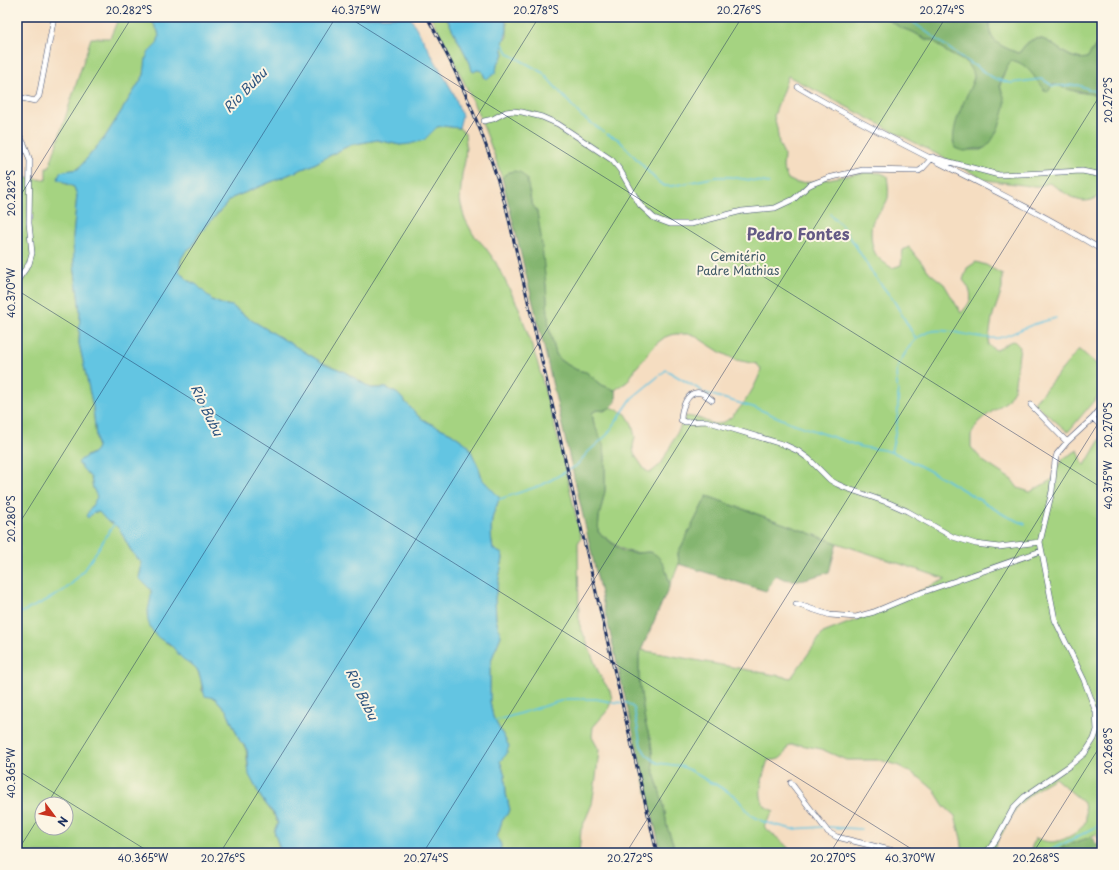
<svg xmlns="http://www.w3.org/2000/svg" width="1119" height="870" viewBox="0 0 1119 870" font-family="'Playpen Sans',sans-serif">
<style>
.green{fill:#a5d381;stroke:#608170;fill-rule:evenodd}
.forest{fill:#84b56f;stroke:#507266}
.water{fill:#63c5e2;stroke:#3f7aa0}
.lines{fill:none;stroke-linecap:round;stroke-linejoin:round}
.stream{stroke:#63c5e2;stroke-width:1.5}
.street-casing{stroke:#3c496d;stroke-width:6}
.street{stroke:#fff;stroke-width:5}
.rail-casing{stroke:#1b2f5e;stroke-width:3}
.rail{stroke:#fcf5e5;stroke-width:1.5;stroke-dasharray:4.5;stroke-linecap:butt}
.ticks{fill:none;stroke:#1b2f5e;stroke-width:1;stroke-opacity:0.45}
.labels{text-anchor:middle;stroke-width:4;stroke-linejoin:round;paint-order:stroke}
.park-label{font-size:12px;fill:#3e5867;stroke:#fcf5e5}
.water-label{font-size:13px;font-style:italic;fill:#2d547f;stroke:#fcf5e5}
.district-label{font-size:16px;font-weight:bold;fill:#645985;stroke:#fcf5e5}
.neatline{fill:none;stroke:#1b2f5e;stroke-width:1.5}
.ticks-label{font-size:10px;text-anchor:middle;fill:#1b2f5e}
</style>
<rect width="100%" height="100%" fill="#fcf5e5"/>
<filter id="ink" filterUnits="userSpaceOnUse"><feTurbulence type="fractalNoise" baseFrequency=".025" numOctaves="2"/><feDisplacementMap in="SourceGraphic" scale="8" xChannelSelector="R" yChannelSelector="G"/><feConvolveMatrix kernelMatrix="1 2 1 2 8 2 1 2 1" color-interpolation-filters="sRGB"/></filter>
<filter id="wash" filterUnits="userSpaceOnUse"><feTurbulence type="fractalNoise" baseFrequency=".012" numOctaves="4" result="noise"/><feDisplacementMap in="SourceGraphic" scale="16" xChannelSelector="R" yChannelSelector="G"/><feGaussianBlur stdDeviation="0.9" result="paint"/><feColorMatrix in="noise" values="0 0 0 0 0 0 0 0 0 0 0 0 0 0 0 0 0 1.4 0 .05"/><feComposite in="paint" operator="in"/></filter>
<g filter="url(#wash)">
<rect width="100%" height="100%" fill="#f5ddc1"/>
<path class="green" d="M119 17H148L152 21 158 31 159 37 157 44 148 53 144 75 105 137 78 169 65 171 64 183 74 187 77 195 73 237 74 264 80 311 79 343 93 407 97 448 95 452 86 456 87 474 91 478 93 488 98 497 91 509V515L94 512H99L114 524 120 530 131 551 141 562V569L139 578 151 590 152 596 150 602 148 620 162 640 172 646 188 662 196 667 201 679 202 691 215 698 227 711 240 741C250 749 245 759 249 770 252 780 256 790 262 799 268 807 274 814 278 823L274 831 281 853H17V177L46 180V168H49L91 38H110ZM42 804H66V828H42Z
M431 17H446L471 65 476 70 482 71 485 78 496 69 497 65 504 54C502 48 501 41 507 37V23L503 17H884L901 28 913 32 927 40H931L935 42 948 53 966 62 975 75 974 78C966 100 957 119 953 142L970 150H981C985 146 990 143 992 138 1001 124 1008 102 1000 86L1007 64 1011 61C1025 61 1033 74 1040 85H1057L1077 92 1092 94 1102 101V195C1078 210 1069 193 1049 183L1039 186H1030L986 180 788 76 774 116 777 128 779 143 784 155 783 168 788 179 796 183 811 182 867 172 881 173 887 176C888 183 889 191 888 198 885 207 879 212 874 219 869 227 871 245 875 253 878 259 886 264 892 268L901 265 903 250 909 247 930 273 944 284 961 313C973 301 974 293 963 280L967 268 976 262 986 265 1002 274V289L992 318 988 345 996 350C1003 348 1007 341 1014 341L1020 347 1014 390 1007 401 979 421 971 435V447L983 461 1012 480 1018 488 1030 492 1053 479 1058 466 1064 458 1078 450 1083 464 1085 465 1102 436V853H1098L1099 840 1096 834 1056 853H1031L1032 846 1036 838C1041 840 1046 842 1052 842 1061 842 1079 833 1084 824 1088 818 1085 810 1084 803L1055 778 1041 786 1018 805 991 853H963L961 838 955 816 944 806 934 790 920 778 899 766 880 760H846L821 749 801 745H789C783 757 782 761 768 760 764 772 755 797 766 807 768 809 772 810 774 811L764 826C772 835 786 843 792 853H673V843L667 827 664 806 654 773 651 742 645 722 639 680V655L641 650 791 678 823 633 856 620 946 579 837 543 707 496 678 553 679 564 670 585 667 574 650 552C622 555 620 547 598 532L599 517 605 491V456L594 424 592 413 597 410 604 411 611 407 626 414 632 424 635 437 633 446 634 454 645 470 650 473 661 464 686 416C690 417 694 417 698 418 704 420 710 424 716 424 734 425 758 384 761 369L757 364 736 360 720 352 692 334H675L665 337 656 344 637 367 627 382 615 390 602 385 586 372 577 370 561 361 556 354 549 328 546 286 537 212 531 202 530 193 507 173 502 178C484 121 459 69 431 17Z
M997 17H1102V36L1087 58C1059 64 1043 16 1020 52L1018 53C1003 47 986 41 990 22Z
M443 126 459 128 465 133 466 143 465 161 462 174 460 200 464 217 473 234 485 247 495 261 519 308 537 361 561 450 581 538 578 543 579 623 600 676 610 691 612 699 608 710 593 727 592 737 599 750 596 778 592 804 581 830 579 853H500L501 845 497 837 502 821 510 810 506 794 505 775 500 761 502 759 509 746 493 717 490 702V669L492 658 501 636 496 619 495 598 503 558 502 554 493 549C491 538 490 527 493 515 495 508 498 505 499 497L481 479V474L468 445 451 433 429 423 419 417 398 394 387 388H371L343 371 323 363 248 318 232 306 221 304 212 300 197 285 189 281 179 271 181 259 186 251 193 246 199 234 232 198 312 165 350 145 377 140 400 145 428 136 436 127Z
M1079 349 1102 369V391L1068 432 1034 403Z"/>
<path class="forest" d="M884 17H1001H997L990 22C986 41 1003 47 1018 53L1020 52C1044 16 1059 65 1087 58L1102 36V101C1094 91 1082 93 1071 90 1065 89 1059 85 1052 84L1049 91 1044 90C1035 79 1027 61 1011 61 1007 65 1000 80 1000 86 1001 92 1006 97 1005 104 1005 113 995 140 987 146 983 150 980 149 976 149 965 149 968 154 955 148 948 129 967 97 974 78V75L966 62 948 53 935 42 931 40H927L913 32 901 28Z
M513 171 520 172 527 179 531 202 537 212 541 236 546 286 549 328 556 354 561 361 577 370 586 372 602 385 616 391C618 404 610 412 597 410L592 413 594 424 604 446 605 456V491L599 517 598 532C605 537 617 548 623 551 631 554 639 553 647 552 663 552 667 574 670 585L639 655V679L645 722 651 742 654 773 664 806 667 827 673 843V853H661L543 343 502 178 507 173Z
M707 496 837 543 829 572C811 577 792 586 776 575L766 591 679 564 678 553Z
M1091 837 1102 851V853H1056L1064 846Z"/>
<path class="water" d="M148 17 170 18 172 17H410L454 94 462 116 459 128 443 126 437 127 424 140 410 144 400 145 377 140 350 145 312 165 232 198 199 234 193 246 186 251 181 259 179 271 189 281 197 285 212 300 221 304 232 306 248 318 323 363 343 371 371 388H387L398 394 419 417 429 423 451 433 468 445 479 468 482 479 499 497C498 505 495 508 493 515 490 527 491 538 493 549L502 554 503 558 495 598 496 619 501 636 492 658 490 669V702L493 717 509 746 506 755 500 761 505 775 506 794 510 810 502 821 497 837 501 845 500 853H281L274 831 278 823 274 814 262 799 249 775 247 750 244 745 240 741 227 711 215 698 205 696C201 687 202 674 195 667 191 663 184 661 180 656 177 653 174 648 170 644 168 642 165 642 162 640 156 637 150 628 148 621 146 611 152 600 151 590L139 578 141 569V562L131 551 120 530 114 524 107 521 99 512H94L88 518 86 516 97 497 93 488 91 478 78 463C83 455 93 457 97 447L93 407 79 343 80 311 74 264 73 237 77 195 74 187 58 179 60 172 78 169 105 137 144 75 146 58 148 53 157 44 159 37 158 31 152 21Z
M446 17H503C514 32 498 40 504 54L497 65 496 72 488 79 485 78 482 71 477 70 474 72 472 71 470 63Z"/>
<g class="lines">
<path class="stream" d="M906 17 961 57 992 77 999 80 1011 83 1042 79 1053 86 1078 85 1102 94
M502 43 509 54 542 72 581 116 604 132
M607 134 618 139 658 182 665 186H672L716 177H730L769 183
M830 214 841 225 852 240 873 274 894 301 916 339
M705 393 756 408 789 422 862 447 884 450 897 454 945 479 1006 516 1025 524
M891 452C896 433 899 414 898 394 898 386 895 378 897 370 899 362 904 355 908 349 932 313 964 341 998 338 1009 336 1017 331 1027 327 1036 323 1046 321 1056 318
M497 500 542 485 576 466 588 452 607 435 632 398 666 370 702 391
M17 615C32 607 49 600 63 591 85 575 100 544 115 523
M495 721 567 699H596L611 702 627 703 634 708 641 746 646 754 654 761 658 763 681 766 690 770 711 783 715 784 735 796 751 815 764 822 792 829 823 827
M828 827 861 829
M1045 853 1102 824"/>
</g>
</g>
<g filter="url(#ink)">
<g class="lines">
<g class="street-casing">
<path id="street" d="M798 87C897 146 1003 190 1102 250
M17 97 35 101 39 96 54 17
M484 121 493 119 506 112 513 111 522 112 542 117 558 124 612 160 620 170 640 205 654 218 670 224H691L742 211 775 208 794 199 808 186 812 184 828 178 863 170 919 171 922 169 933 157
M17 131 25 146 30 161 29 223 32 253 29 264 17 281
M931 157 999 175 1082 171 1102 175
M712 400C709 398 705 394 701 393 687 389 681 410 681 420L685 422 706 421 785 445 798 451 809 459 830 480 837 484 846 488 889 503 907 511 953 537 976 544 999 547 1040 542
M1031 405 1067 442
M1093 418 1102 427
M796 604 830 615 856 617 874 612 912 596 1041 551
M791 783 828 832 837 837 902 853
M986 853 996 840 1014 807 1024 797 1069 766 1085 753 1094 739 1097 730 1096 712 1084 680 1055 620 1040 542 1052 491 1055 461 1057 454 1067 442 1093 418 1102 407"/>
</g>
<use href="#street" class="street"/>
<g class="rail-casing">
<path id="rail" d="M427 17C461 77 487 141 506 207L657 853"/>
</g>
<use href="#rail" class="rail"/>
</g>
</g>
<path class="ticks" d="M348 17 1102 488M17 201 132 17M17 290 918 853M17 527 336 17M17 770 151 853M47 804 539 17M17 852 42 812M220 853 742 17M423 853 946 17M626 853 1102 92M830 853 1102 417M1033 853 1102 743"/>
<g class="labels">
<g class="park-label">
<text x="738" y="261">Cemitério<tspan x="738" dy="14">Padre Mathias</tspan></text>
</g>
<g class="water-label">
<text transform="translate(245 90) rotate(-46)" y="5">Rio Bubu</text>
<text transform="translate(207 410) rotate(64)" y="5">Rio Bubu</text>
<text transform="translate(362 694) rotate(64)" y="5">Rio Bubu</text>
</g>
<g class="district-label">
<text x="798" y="240">Pedro Fontes</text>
</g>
</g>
<rect width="1119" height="870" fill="none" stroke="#fcf5e5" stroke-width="44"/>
<g transform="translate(54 816) rotate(122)"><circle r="19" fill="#fcf5e5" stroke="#a2a6af"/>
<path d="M0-3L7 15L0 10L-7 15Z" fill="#c8321e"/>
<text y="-6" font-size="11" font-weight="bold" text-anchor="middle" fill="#1b2f5e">N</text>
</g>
<rect x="22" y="22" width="1075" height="826" class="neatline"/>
<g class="ticks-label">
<text x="129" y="14">20.282°S</text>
<text x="356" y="14">40.375°W</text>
<text x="536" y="14">20.278°S</text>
<text x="739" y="14">20.276°S</text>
<text x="942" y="14">20.274°S</text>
<text transform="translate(1108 100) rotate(-90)" y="4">20.272°S</text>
<text transform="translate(11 193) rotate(-90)" y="4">20.282°S</text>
<text transform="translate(11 293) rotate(-90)" y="4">40.370°W</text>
<text transform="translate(1108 425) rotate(-90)" y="4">20.270°S</text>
<text transform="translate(1108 485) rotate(-90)" y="4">40.375°W</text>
<text transform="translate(11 519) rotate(-90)" y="4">20.280°S</text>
<text transform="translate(1108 751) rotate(-90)" y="4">20.268°S</text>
<text transform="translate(11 773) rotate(-90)" y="4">40.365°W</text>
<text x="143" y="862">40.365°W</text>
<text x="223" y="862">20.276°S</text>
<text x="426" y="862">20.274°S</text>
<text x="630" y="862">20.272°S</text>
<text x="833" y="862">20.270°S</text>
<text x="910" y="862">40.370°W</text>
<text x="1036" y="862">20.268°S</text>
</g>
</svg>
